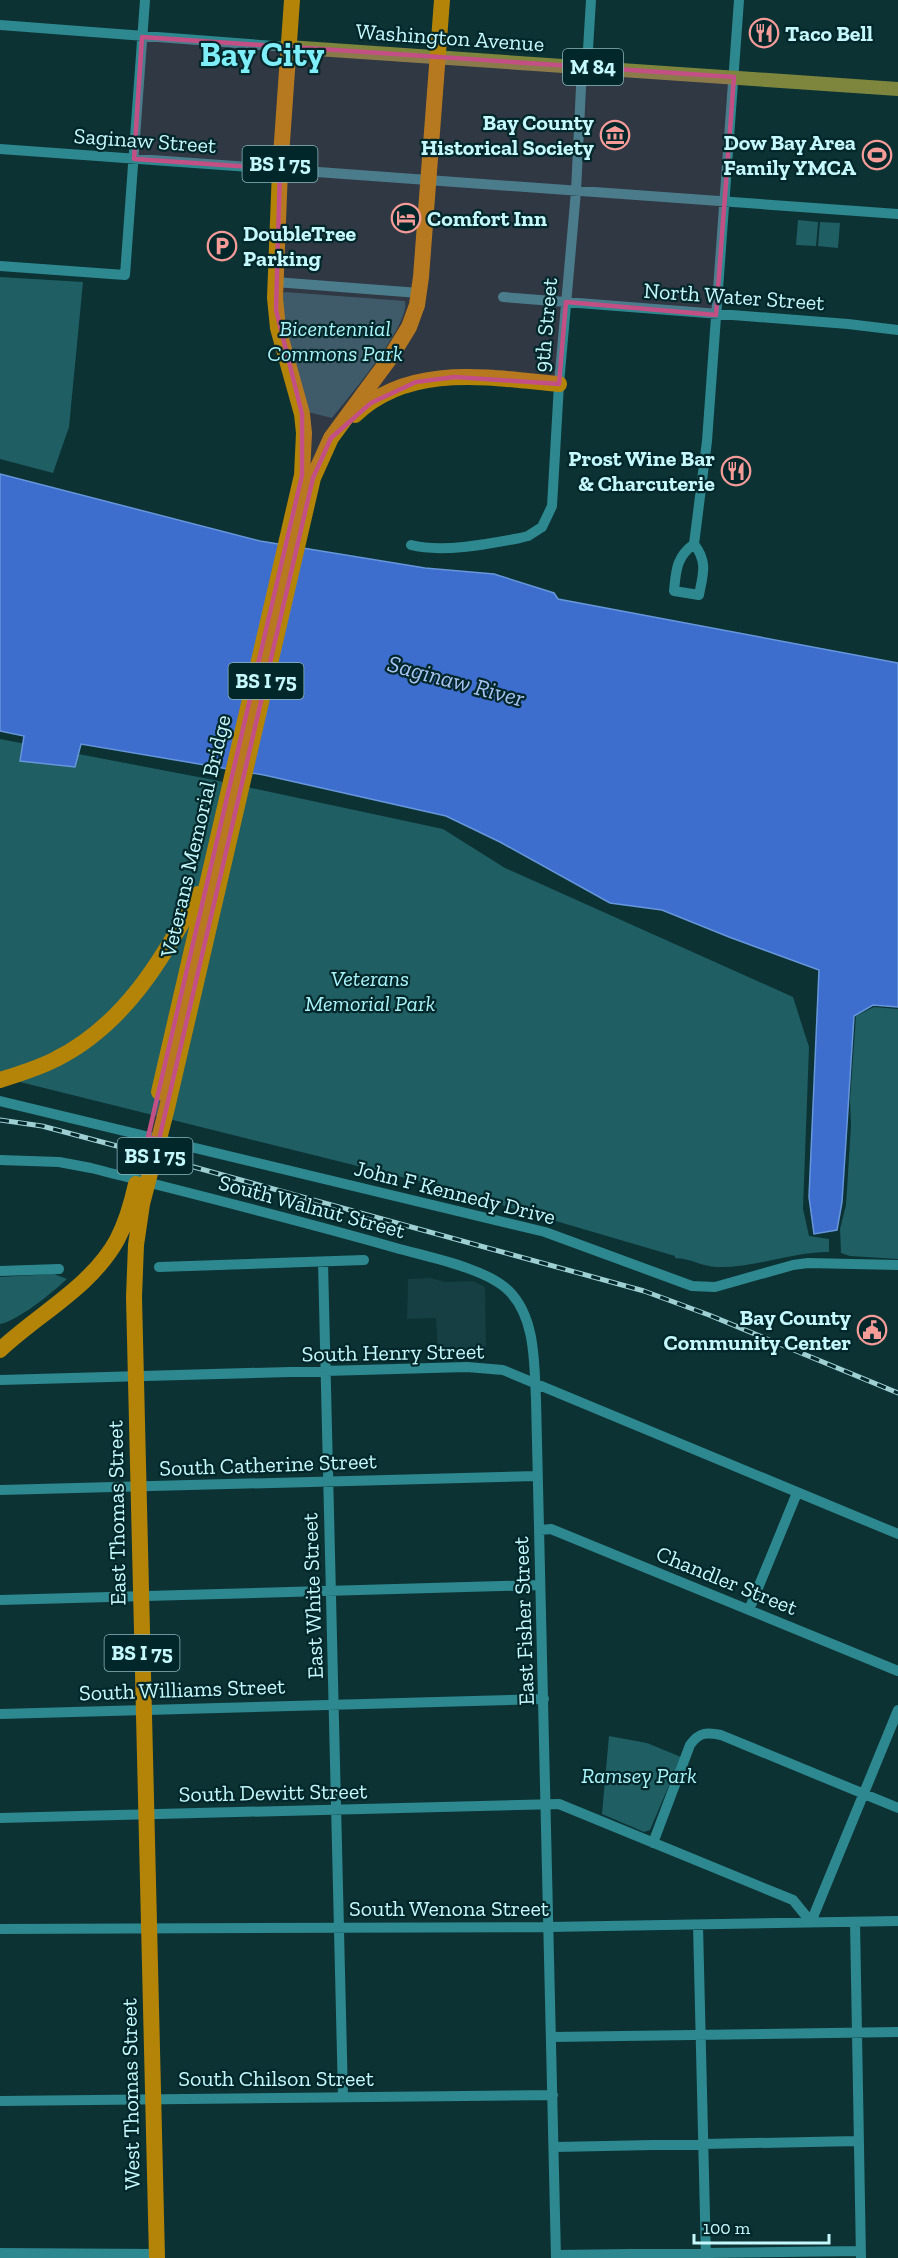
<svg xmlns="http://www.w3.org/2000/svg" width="898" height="2258" viewBox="0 0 898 2258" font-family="'Zilla Slab',serif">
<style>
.built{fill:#153f42}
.green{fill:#1f5e63}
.water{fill:#3d6dcd;stroke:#6697db;stroke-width:1.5}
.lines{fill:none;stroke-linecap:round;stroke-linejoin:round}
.minor{stroke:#2e888f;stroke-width:10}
.major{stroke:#7e863e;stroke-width:14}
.highway{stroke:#b48408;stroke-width:16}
.rail-casing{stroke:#9ecfd3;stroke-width:5}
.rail{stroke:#01272a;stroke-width:3;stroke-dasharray:9;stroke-linecap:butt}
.marked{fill:#c35084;fill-opacity:0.2;stroke:#c35084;stroke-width:4.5;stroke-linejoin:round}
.labels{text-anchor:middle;stroke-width:4.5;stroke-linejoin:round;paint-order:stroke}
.shield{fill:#01272a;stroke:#8ab9be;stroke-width:1.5}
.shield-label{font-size:21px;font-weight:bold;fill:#c5f8fd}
.poi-label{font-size:22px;font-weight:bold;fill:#c5f8fd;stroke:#01272a;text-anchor:end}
.street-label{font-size:22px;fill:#c5f8fd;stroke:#01272a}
.park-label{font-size:22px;font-style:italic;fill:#a8f4fa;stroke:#01272a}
.water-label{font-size:24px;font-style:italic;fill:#a8c3f3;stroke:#01272a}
.town-label{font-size:34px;font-weight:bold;fill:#7eeff8;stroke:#01272a}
</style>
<rect width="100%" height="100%" fill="#0c3234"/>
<path class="built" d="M431 1278 445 1282 473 1281 485 1287 486 1351 438 1353 436 1318 407 1319 408 1279Z"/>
<path class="green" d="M798 220 818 222 816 246 796 245Z
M820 222 840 223 838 248 818 246Z
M0 277 83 282 69 427 53 473 0 459Z
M285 292 405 301C411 324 348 398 332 418L308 412 278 297Z
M0 739 214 780 443 829 505 868 793 997 809 1047 803 1209 809 1236 829 1239V1252C791 1252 755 1268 717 1267 703 1267 690 1258 675 1258V1256L430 1184 0 1077Z
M874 1007 898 1009V1259L850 1256 841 1253 840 1229 846 1205 851 1126 850 1100 856 1016Z
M54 1274 67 1279C53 1292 18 1321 0 1324V1277Z
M609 1736 647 1743 681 1757 650 1830 644 1832 602 1814Z"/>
<path class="water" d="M0 474 260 541 425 568 494 574 554 593 558 599 898 663V1007L873 1005 854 1016 842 1202 837 1230 814 1234 809 1197 819 970 729 937 662 910 610 903 500 842 446 816 264 775 81 744 75 767 20 761 24 736 0 731Z"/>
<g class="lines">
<path class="minor" d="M0 25 288 47
M0 149 898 214
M0 266 125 275 145 0
M275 282 419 293
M503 297 848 324 898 330
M694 544C708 562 703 574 699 595L674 591C676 571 676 557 694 544L707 441 739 0
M411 545C442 553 488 544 520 538L528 536 542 527 552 506 559 384 576 191 581 87 588 49 591 0
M0 1101 545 1232 692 1286 715 1287 793 1265 808 1263 898 1265
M0 1160 59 1162 91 1168C193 1194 295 1219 396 1248 428 1257 486 1268 509 1291 536 1318 534 1364 536 1399L556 2258
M323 1262 343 2097
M159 1267 364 1260
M0 1271 59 1269
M0 1380 467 1367 503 1370 898 1534
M0 1490 537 1476
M540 1530 551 1529 898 1671
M0 1600 540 1585
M749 1610 797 1493
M0 1714 544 1699
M0 1818 559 1804 793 1900 811 1922
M653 1843 690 1745C699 1732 707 1732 721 1735L898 1808
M811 1922 898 1710
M855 1922 861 2258
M698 1925 706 2258
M0 1929 549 1927 898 1921
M552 2037 898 2032
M0 2101 553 2095
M555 2147 858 2141
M0 2253 157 2254
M556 2255 861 2251"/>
<path class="major" d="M288 47 898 89"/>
<path class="highway" d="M355 415C410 362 491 378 559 384
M0 1080C19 1074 39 1068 56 1059 124 1025 163 959 198 894
M159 1092 302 475 304 433 302 414 278 328 275 298 280 170 292 0
M0 1350C38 1314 91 1287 117 1240 126 1223 132 1202 136 1184
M157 2258 134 1297 136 1245 142 1204 167 1108 313 478 331 438 390 358 409 327 417 305 421 277 442 0"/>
<g class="rail-casing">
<path id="rail" d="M0 1120 42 1126 132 1150 644 1291 709 1315 898 1393"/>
</g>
<use href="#rail" class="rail"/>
</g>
<path class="marked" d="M142 37 734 77 716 315 566 302 559 384 455 377 416 382 371 403 331 438 313 478 159 1140 148 1137 302 475V414L276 310 280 169 134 159Z"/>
<defs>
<g id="restaurant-ring" transform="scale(1.5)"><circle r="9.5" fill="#01272a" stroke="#f59b98" stroke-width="1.5"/><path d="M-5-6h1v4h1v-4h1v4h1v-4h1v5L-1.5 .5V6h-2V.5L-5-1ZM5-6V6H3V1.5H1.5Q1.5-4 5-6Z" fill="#f59b98"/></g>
<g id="museum-ring" transform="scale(1.5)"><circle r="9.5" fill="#01272a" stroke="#f59b98" stroke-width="1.5"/><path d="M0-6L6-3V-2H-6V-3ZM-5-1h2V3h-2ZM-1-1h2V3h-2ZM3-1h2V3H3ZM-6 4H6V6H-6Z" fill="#f59b98"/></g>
<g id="stadium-ring" transform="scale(1.5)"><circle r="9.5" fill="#01272a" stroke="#f59b98" stroke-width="1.5"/><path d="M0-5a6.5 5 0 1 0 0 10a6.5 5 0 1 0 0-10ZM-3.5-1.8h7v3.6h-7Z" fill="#f59b98"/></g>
<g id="hotel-ring" transform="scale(1.5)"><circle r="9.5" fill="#01272a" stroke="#f59b98" stroke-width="1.5"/><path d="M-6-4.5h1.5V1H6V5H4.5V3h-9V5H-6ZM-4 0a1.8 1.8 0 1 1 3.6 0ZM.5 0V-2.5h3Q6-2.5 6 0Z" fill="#f59b98"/></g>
<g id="parking-ring" transform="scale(1.5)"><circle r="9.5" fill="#01272a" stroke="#f59b98" stroke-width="1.5"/><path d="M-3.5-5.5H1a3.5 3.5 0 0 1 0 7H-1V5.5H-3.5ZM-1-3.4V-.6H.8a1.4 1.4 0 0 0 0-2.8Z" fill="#f59b98"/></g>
<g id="civic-ring" transform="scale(1.5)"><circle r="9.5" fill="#01272a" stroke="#f59b98" stroke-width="1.5"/><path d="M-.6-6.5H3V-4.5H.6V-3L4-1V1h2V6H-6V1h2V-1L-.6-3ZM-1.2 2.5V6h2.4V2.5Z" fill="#f59b98"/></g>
</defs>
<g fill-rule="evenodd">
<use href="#restaurant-ring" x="764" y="33"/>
<use href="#museum-ring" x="615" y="135"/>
<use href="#stadium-ring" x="877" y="155"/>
<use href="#hotel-ring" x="406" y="218"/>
<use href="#parking-ring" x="222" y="246"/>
<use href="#restaurant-ring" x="736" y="471"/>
<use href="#civic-ring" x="872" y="1330"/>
</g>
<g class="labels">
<g class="shield">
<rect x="563" y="49" width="60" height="36" rx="4.5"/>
<rect x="242.5" y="146" width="75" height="36" rx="4.5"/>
<rect x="228.5" y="663" width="75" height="36" rx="4.5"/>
<rect x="117.5" y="1138" width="75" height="36" rx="4.5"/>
<rect x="104.5" y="1635" width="75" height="36" rx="4.5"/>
</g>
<g class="shield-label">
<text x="593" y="74">M 84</text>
<text x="280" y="171">BS I 75</text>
<text x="266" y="688">BS I 75</text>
<text x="155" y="1163">BS I 75</text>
<text x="142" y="1660">BS I 75</text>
</g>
<g class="poi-label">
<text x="785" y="41" text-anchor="start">Taco Bell</text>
<text x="594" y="130">Bay County<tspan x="594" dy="25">Historical Society</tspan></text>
<text x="856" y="150">Dow Bay Area<tspan x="856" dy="25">Family YMCA</tspan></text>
<text x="427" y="226" text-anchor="start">Comfort Inn</text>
<text x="243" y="241" text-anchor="start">DoubleTree<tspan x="243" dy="25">Parking</tspan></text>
<text x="715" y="466">Prost Wine Bar<tspan x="715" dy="25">&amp; Charcuterie</tspan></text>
<text x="851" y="1325">Bay County<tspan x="851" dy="25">Community Center</tspan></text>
</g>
<g class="street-label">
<text transform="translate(450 37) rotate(4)" y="8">Washington Avenue</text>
<text transform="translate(145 140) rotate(4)" y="8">Saginaw Street</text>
<text transform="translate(734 296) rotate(4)" y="8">North Water Street</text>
<text transform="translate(545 325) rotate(-85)" y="8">9th Street</text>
<text transform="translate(195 836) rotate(-77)" y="8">Veterans Memorial Bridge</text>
<text transform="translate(455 1192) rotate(14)" y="8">John F Kennedy Drive</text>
<text transform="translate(312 1206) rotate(15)" y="8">South Walnut Street</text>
<text transform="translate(393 1352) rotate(-1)" y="8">South Henry Street</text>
<text transform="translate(268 1464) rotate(-2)" y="8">South Catherine Street</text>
<text transform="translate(116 1513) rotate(-91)" y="8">East Thomas Street</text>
<text transform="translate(727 1580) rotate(22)" y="8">Chandler Street</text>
<text transform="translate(312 1596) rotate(-92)" y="8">East White Street</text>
<text transform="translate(523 1621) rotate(-92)" y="8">East Fisher Street</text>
<text transform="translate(182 1689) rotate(-2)" y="8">South Williams Street</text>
<text transform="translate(273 1792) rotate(-1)" y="8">South Dewitt Street</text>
<text x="449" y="1916">South Wenona Street</text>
<text x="276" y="2086">South Chilson Street</text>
<text transform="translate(130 2094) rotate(-91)" y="8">West Thomas Street</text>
</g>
<g class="park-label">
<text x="335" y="336">Bicentennial<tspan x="335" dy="25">Commons Park</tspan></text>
<text x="370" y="986">Veterans<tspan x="370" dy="25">Memorial Park</tspan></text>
<text x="639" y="1783">Ramsey Park</text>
</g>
<g class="water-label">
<text transform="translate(456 681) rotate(15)" y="8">Saginaw River</text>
</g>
<g class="town-label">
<text x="262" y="66">Bay City</text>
</g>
</g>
<path d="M694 2234v9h135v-9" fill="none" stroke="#c5f8fd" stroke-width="3"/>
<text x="703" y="2234" font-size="18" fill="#c5f8fd" stroke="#01272a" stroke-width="4.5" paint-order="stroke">100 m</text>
</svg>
